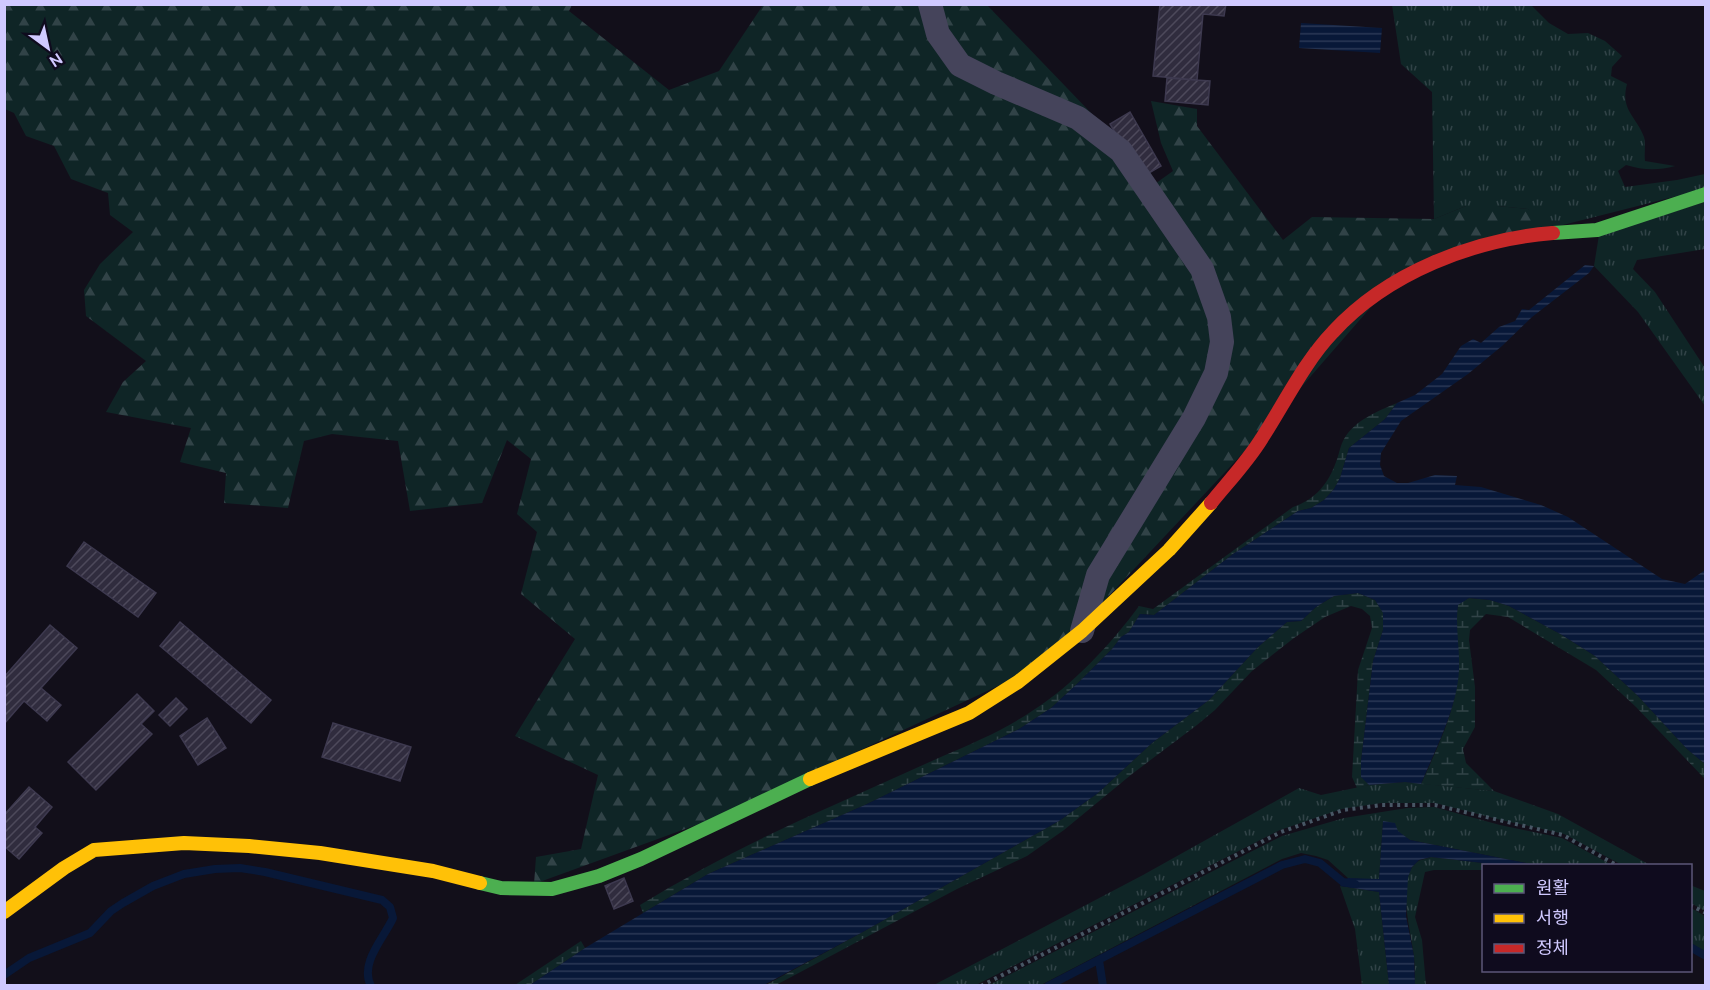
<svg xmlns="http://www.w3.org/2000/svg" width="1710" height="990" viewBox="0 0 1710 990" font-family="Ubuntu,'Noto Sans KR',sans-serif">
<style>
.grass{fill:url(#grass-tufts)}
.forest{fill:url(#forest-firs)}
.wetland{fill:url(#wetland-marsh)}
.water{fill:url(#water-rules)}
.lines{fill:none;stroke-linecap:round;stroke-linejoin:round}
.stream{stroke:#081838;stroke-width:8}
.building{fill:url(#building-hatch);stroke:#3d394f;stroke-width:1.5}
.path{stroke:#485765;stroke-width:4;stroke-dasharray:3 4.5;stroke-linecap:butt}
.street{stroke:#45445b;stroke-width:24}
.fast{stroke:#4caf50;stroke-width:14}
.slow{stroke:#ffc107;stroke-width:14}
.jam{stroke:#c62828;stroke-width:14}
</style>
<defs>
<pattern id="grass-tufts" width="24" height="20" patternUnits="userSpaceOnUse" patternTransform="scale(1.5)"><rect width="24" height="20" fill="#0f2526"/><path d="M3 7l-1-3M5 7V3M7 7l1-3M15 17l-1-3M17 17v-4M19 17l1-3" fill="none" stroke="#314347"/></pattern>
<pattern id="forest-firs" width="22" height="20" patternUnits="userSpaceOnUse" patternTransform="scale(1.5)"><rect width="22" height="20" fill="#0f2526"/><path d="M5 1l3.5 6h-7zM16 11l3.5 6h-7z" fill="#314347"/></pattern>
<pattern id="wetland-marsh" width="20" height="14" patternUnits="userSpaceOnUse" patternTransform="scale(1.5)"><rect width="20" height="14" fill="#0f2526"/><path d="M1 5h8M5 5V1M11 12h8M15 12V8" fill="none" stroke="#314347"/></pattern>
<pattern id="water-rules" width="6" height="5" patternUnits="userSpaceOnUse" patternTransform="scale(1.5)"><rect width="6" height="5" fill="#081838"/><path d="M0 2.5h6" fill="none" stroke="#2b3856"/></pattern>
<pattern id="building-hatch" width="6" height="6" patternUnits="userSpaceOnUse" patternTransform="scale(1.5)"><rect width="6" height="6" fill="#302c3e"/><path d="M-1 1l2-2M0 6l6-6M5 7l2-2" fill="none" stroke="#4d495b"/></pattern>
</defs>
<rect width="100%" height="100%" fill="#120f1a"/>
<path class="grass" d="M1392 5H1531L1549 23 1568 34 1588 33 1605 41 1622 56 1612 67 1611 76 1627 84C1620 110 1636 116 1644 137 1646 144 1644 154 1645 161L1675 166C1657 171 1643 170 1626 165L1618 171 1625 187 1677 180 1705 174V189L1543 230 1528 209 1497 206H1466L1434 219 1432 92 1401 64Z
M1705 202V249L1637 260 1633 269 1655 292 1705 368V406L1638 312 1594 266 1599 235Z
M1405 782 1494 791 1558 814 1650 865H1622L1564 834 1501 820 1435 803H1382L1342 809 1280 830 976 985 932 986 1143 875 1299 788 1321 795 1369 785Z
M1434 807 1500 825 1562 838 1612 865H1536L1410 840 1383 822 1379 880 1348 878 1328 860 1316 856 1301 853 1282 859 1041 985 987 986 1282 836 1344 818 1407 808Z
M1431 857 1500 865 1484 866 1483 870H1434L1425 872 1415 917 1422 940 1426 985H1415C1415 976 1415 967 1414 957 1412 935 1395 879 1417 862 1421 859 1426 859 1431 857Z
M1690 885 1705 891V911L1691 903Z
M1340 886 1379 892 1389 985H1362L1355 929Z
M1691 908 1705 916V952L1691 943Z"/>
<path class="forest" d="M5 5H572L569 11 669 90 719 71 763 5H919L933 43 1072 128 1117 162 1198 283 1211 324 1210 366 1079 627 1015 678 710 820 534 884 536 857 581 849 598 775 515 736 575 639 521 594 537 532 517 514 531 459 507 440 482 503 410 511 398 441 332 434 304 441 288 508 224 503 226 473 180 462 191 428 106 412 123 382 146 361 86 316 84 290 100 264 133 232 110 215 108 193 71 179 54 146 26 136 14 113 5 109Z
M936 5H987L1118 141 964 60Z
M1151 101 1197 109V126L1283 240 1312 217 1434 219 1466 206H1497L1528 209 1535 215 1543 230 1398 276 1257 438 1090 616 1226 346 1152 186 1173 171 1161 143Z"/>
<path class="wetland" d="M1397 403 1385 419 1349 448 1340 478 1334 489 1324 500 1311 508 1298 511 1233 554 1154 615 1140 614 1129 632 1121 637 1112 649 1079 682 1051 708 1019 729 867 804 708 874 643 913 640 905C702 867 768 834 834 805 870 789 907 772 943 756 973 743 1004 730 1032 711 1071 687 1112 643 1139 606L1153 609 1293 507C1316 499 1328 484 1336 462 1339 455 1340 446 1344 439 1355 420 1378 411 1397 403Z
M1358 593 1375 600 1383 612V630L1373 661 1361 761V776L1369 785 1357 788 1352 777 1358 670 1372 628 1370 616 1362 609 1351 606 1325 617 1294 638 1252 671 1215 710 1197 725 1132 774 1064 830 1027 856 957 889 776 985 764 986 861 933 1059 821 1098 793 1152 743 1209 700 1258 647 1287 622 1301 621 1316 607 1334 596Z
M1469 598 1490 600 1509 606 1562 635 1595 656 1638 696 1687 749 1705 764V779L1636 707 1596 670 1508 617 1486 614 1470 630 1469 640 1475 687V727L1463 749 1466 763 1494 791 1421 784C1433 758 1453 716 1456 688 1458 660 1454 632 1458 604Z
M581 941 585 948 530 985H515Z"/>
<path class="water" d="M1301 23 1382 28 1380 53 1299 48Z
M1585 265 1594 266 1589 273 1532 317 1502 346 1468 374 1401 421 1381 453 1380 465 1384 476 1397 483H1408L1435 475 1457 476 1455 485 1481 487 1541 505 1568 517 1662 579 1685 584 1705 570V764L1687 749 1638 696 1595 656 1562 635 1509 606 1490 600 1469 598 1458 605C1455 627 1460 648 1459 670 1457 709 1436 748 1421 784L1405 782 1369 785 1361 777V761L1373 661 1383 630V613L1375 600 1358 593 1334 596 1316 607 1301 621 1287 622 1258 647 1209 700 1152 743 1098 793 1059 821 861 933 764 985H530L585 948 708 874 867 804 1019 729 1051 708 1079 682 1112 649 1121 637 1129 632 1140 614 1154 615 1233 554 1298 511 1311 508 1324 500 1334 489 1340 478 1349 448 1385 419 1397 403 1415 395 1442 374 1461 346 1473 339 1481 343 1499 327 1515 321 1522 309 1529 310Z
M1383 821 1395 823 1398 831 1410 840 1536 865H1500L1431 857 1419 860 1412 867 1408 877 1406 916 1414 956 1415 985H1389L1379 892 1340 886 1348 878 1379 879Z"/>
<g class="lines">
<path class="stream" d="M1690 947 1706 956
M1099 960 1103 986
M4 975 29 958 90 933 111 911 123 903 153 886 184 874 215 869 240 868 265 872 382 900 390 907 393 918C384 938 359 963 371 986
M1048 986 1282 865 1305 859 1320 863 1343 882 1355 884"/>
</g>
<path class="building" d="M1160 4H1226L1224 16 1203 14 1197 80 1153 76Z
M1167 78 1210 81 1208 105 1165 101Z
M1130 112 1161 166 1142 177 1110 124Z
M84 542 156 593 138 617 67 566Z
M180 622 271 700 251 723 160 646Z
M50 625 77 648 41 688 61 705 47 721 24 701 4 724V677Z
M137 694 154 711 141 724 152 734 96 790 68 762Z
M176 698 187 709 170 726 159 715Z
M207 718 226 748 198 765 180 736Z
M333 723 411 747 400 781 322 757Z
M29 787 52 807 35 827 42 833 19 859 4 846V815Z
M624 878 633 901 614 909 605 886Z"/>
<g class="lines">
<path class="path" d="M1690 905 1706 913
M981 986 1281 832 1343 810 1382 805H1435L1563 835 1618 866"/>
<path class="street" d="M930 4 938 34 960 65 996 83 1078 118 1121 151 1202 269 1219 317 1222 342 1216 373 1194 418 1098 575 1082 631"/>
<path class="fast" d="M1553 233 1597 230 1706 194
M480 883 501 888 552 889 599 876 641 859 810 779"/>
<path class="slow" d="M810 779 969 713 1018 682 1082 631 1169 550 1211 503
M4 912 64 868 94 850 184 843 249 846 320 853 433 871 480 883"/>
<path class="jam" d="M1211 503C1228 482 1248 461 1262 438 1284 404 1305 361 1333 332 1387 273 1474 239 1553 233"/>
</g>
<rect width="1710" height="990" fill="none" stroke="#d0c9ff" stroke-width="12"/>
<rect x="1482" y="864" width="210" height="108" fill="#0f0b1e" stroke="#5c5778" stroke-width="1.5"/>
<rect x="1494" y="884" width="30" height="9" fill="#4caf50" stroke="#5c5778" stroke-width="1.5"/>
<text x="1536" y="894" font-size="18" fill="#d0c9ff">원활</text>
<rect x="1494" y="914" width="30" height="9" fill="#ffc107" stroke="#5c5778" stroke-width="1.5"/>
<text x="1536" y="924" font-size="18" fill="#d0c9ff">서행</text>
<rect x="1494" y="944" width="30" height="9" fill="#c62828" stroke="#5c5778" stroke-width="1.5"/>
<text x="1536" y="954" font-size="18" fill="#d0c9ff">정체</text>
<g transform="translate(48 48) rotate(147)" stroke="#0f0b1e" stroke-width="4.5" paint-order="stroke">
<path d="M0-4.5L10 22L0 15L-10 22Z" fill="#d0c9ff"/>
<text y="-9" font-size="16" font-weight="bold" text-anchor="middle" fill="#d0c9ff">N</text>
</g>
</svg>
